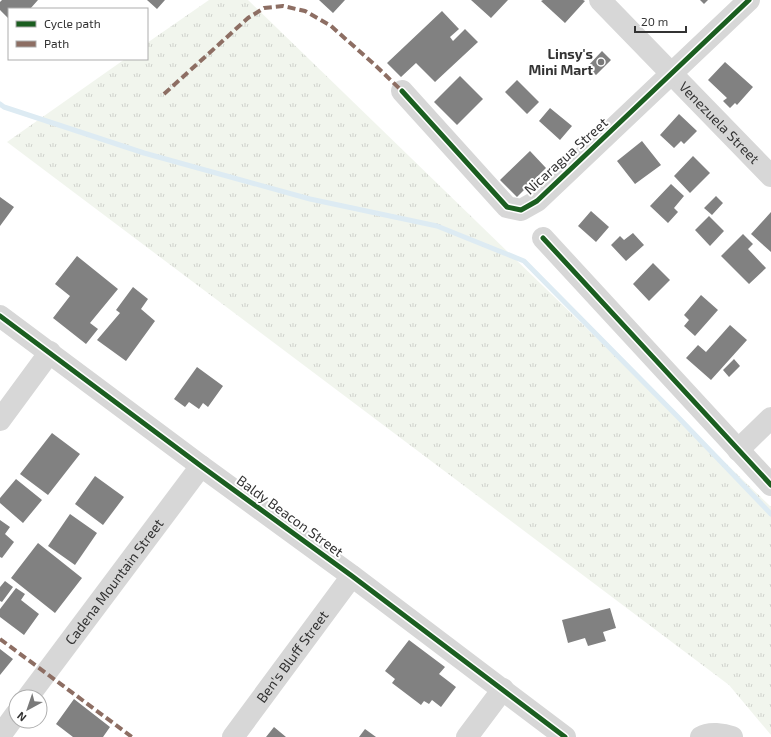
<svg xmlns="http://www.w3.org/2000/svg" width="771" height="737" viewBox="0 0 771 737" font-family="'Exo 2',sans-serif">
<style>
.grass{fill:url(#grass-tufts)}
.lines{fill:none;stroke-linecap:round;stroke-linejoin:round}
.stream{stroke:#ddebf3;stroke-width:5}
.building{fill:#818181}
.minor{stroke:#d7d7d7;stroke-width:22}
.quiet{stroke:#8d6e63;stroke-width:4;stroke-dasharray:8 4;stroke-linecap:butt}
.cycleway-casing{stroke:#fff;stroke-width:8}
.cycleway{stroke:#1b5e20;stroke-width:5}
.poi-dot{fill:#7a7a7a;stroke:#fff;stroke-width:1.5}
.labels{text-anchor:middle;stroke-width:4;stroke-linejoin:round;paint-order:stroke}
.poi-label{font-size:14px;font-weight:bold;fill:#333;stroke:#fff;text-anchor:end}
.street-label{font-size:14px;fill:#333;stroke:#fff}
</style>
<defs>
<pattern id="grass-tufts" width="24" height="20" patternUnits="userSpaceOnUse"><rect width="24" height="20" fill="#f1f5ed"/><path d="M3 7l-1-3M5 7V3M7 7l1-3M15 17l-1-3M17 17v-4M19 17l1-3" fill="none" stroke="#cfd2cc"/></pattern>
</defs>
<rect width="100%" height="100%" fill="#fff"/>
<path class="grass" d="M209 0H248L771 507V735L729 685 7 142 125 59H147V43Z"/>
<g class="lines">
<path class="stream" d="M0 104 4 107 144 153 310 199 437 226 524 261 677 416 771 514"/>
</g>
<path class="building" d="M2 0H38L30 9H9V19L0 10V2Z
M147 0H165L157 9Z
M319 0H345L333 13Z
M471 0H508L491 18Z
M543 0H583L585 1 565 23 541 1Z
M700 0H708L704 4Z
M442 11 459 29 450 37 453 41 465 29 478 42 435 82 416 63 401 77 387 63Z
M602 51 611 60 596 75 587 67Z
M725 62 753 87 737 105 735 103 730 108 723 101 727 98 708 80Z
M460 76 483 99 457 125 434 102Z
M517 80 539 102 527 114 505 92Z
M550 108 572 126 560 140 539 121Z
M679 114 697 131 684 144 681 141 674 148 660 135Z
M642 141 661 165 635 184 617 161Z
M530 151 546 168 517 197 500 180Z
M693 156 710 173 690 193 674 176Z
M671 184 684 196 674 208 678 212 668 223 650 206Z
M716 196 723 203 712 215 704 208Z
M0 197 14 207 0 226Z
M591 211 609 227 596 242 578 226Z
M771 212V252L751 234Z
M709 216 724 231 710 246 695 230Z
M633 233 644 245 626 261 611 245 620 236 624 240Z
M743 234 753 244 748 249 766 268 749 284 721 256Z
M77 256 118 289 90 323 98 329 86 344 53 318 70 296 55 284Z
M653 263 670 280 649 301 633 284Z
M133 287 148 299 141 309 155 321 126 361 97 340 120 313 116 310Z
M701 295 718 310 695 336 684 326 689 320 684 315Z
M730 325 747 340 711 380 686 358 698 345 706 352Z
M734 359 740 366 729 377 723 370Z
M197 367 223 386 208 407 203 403 199 409 189 402 185 407 174 399Z
M52 433 80 454 48 495 20 474Z
M95 476 124 497 103 525 75 504Z
M16 479 42 500 23 523 0 503V498Z
M70 514 97 533 75 565 48 546Z
M0 520 10 527 5 534 14 542 2 558 0 557Z
M38 543 82 578 55 613 11 578Z
M5 581 13 587 2 602 0 601V587Z
M16 588 25 594 21 600 39 614 24 635 0 617V609Z
M610 608 616 628 603 632 606 641 588 646 585 638 568 643 562 620Z
M409 640 445 667 439 674 456 687 441 707 432 700 429 704 424 701 421 705 392 683 395 679 385 671Z
M0 649 13 659 0 675Z
M74 699 110 727 103 737H73L56 724Z
M274 727 286 737H266Z
M365 729 376 737H359Z"/>
<g class="lines">
<g class="minor">
<path id="s1" d="M600 0 771 176"/>
<path d="M402 91 507 207 521 210 537 201 749 0"/>
<path d="M543 238 771 485"/>
<path d="M0 316 201 466 352 576 565 737"/>
<path d="M0 420 50 352"/>
<path d="M738 450 771 418"/>
<path id="s2" d="M28 697 201 466"/>
<path d="M0 736 16 714"/>
<path id="s3" d="M233 737 352 576"/>
<path d="M467 737 503 689"/>
<path d="M701 737C709 732 724 734 732 737"/>
</g>
<path class="quiet" d="M164 94 248 18 264 8 283 6 305 11 331 26 375 65 402 91
M0 639 132 737"/>
<g class="cycleway-casing">
<path id="cycleway" d="M402 91 507 207 521 210 537 201 749 0
M543 238 771 485
M0 316 201 466 352 576 565 737"/>
</g>
<use href="#cycleway" class="cycleway"/>
</g>
<circle class="poi-dot" cx="601" cy="62" r="4"/>
<g class="labels">
<g class="poi-label">
<text x="593" y="59">Linsy's<tspan x="593" dy="16">Mini Mart</tspan></text>
</g>
<g class="street-label">
<text dy="5" stroke="none"><textPath href="#s1" startOffset="171">Venezuela Street</textPath></text>
<text transform="translate(566 156) rotate(-42)" y="5">Nicaragua Street</text>
<text transform="translate(290 516) rotate(36)" y="5">Baldy Beacon Street</text>
<text dy="5" stroke="none"><textPath href="#s2" startOffset="144">Cadena Mountain Street</textPath></text>
<text dy="5" stroke="none"><textPath href="#s3" startOffset="100">Ben's Bluff Street</textPath></text>
</g>
</g>
<rect x="8" y="8" width="140" height="52" fill="#ffffff" stroke="#adadad"/>
<rect x="16" y="21" width="20" height="6" fill="#1b5e20" stroke="#adadad"/>
<text x="44" y="28" font-size="12" fill="#333333">Cycle path</text>
<rect x="16" y="41" width="20" height="6" fill="#8d6e63" stroke="#adadad"/>
<text x="44" y="48" font-size="12" fill="#333333">Path</text>
<g transform="translate(28 709) rotate(220)"><circle r="19" fill="#ffffff" stroke="#adadad"/>
<path d="M0-3L7 15L0 10L-7 15Z" fill="#7a7a7a"/>
<text y="-6" font-size="11" font-weight="bold" text-anchor="middle" fill="#333333">N</text>
</g>
<path d="M635 26v6h51v-6" fill="none" stroke="#333333" stroke-width="2"/>
<text x="641" y="26" font-size="12" fill="#333333" stroke="#ffffff" stroke-width="3" paint-order="stroke">20 m</text>
</svg>
